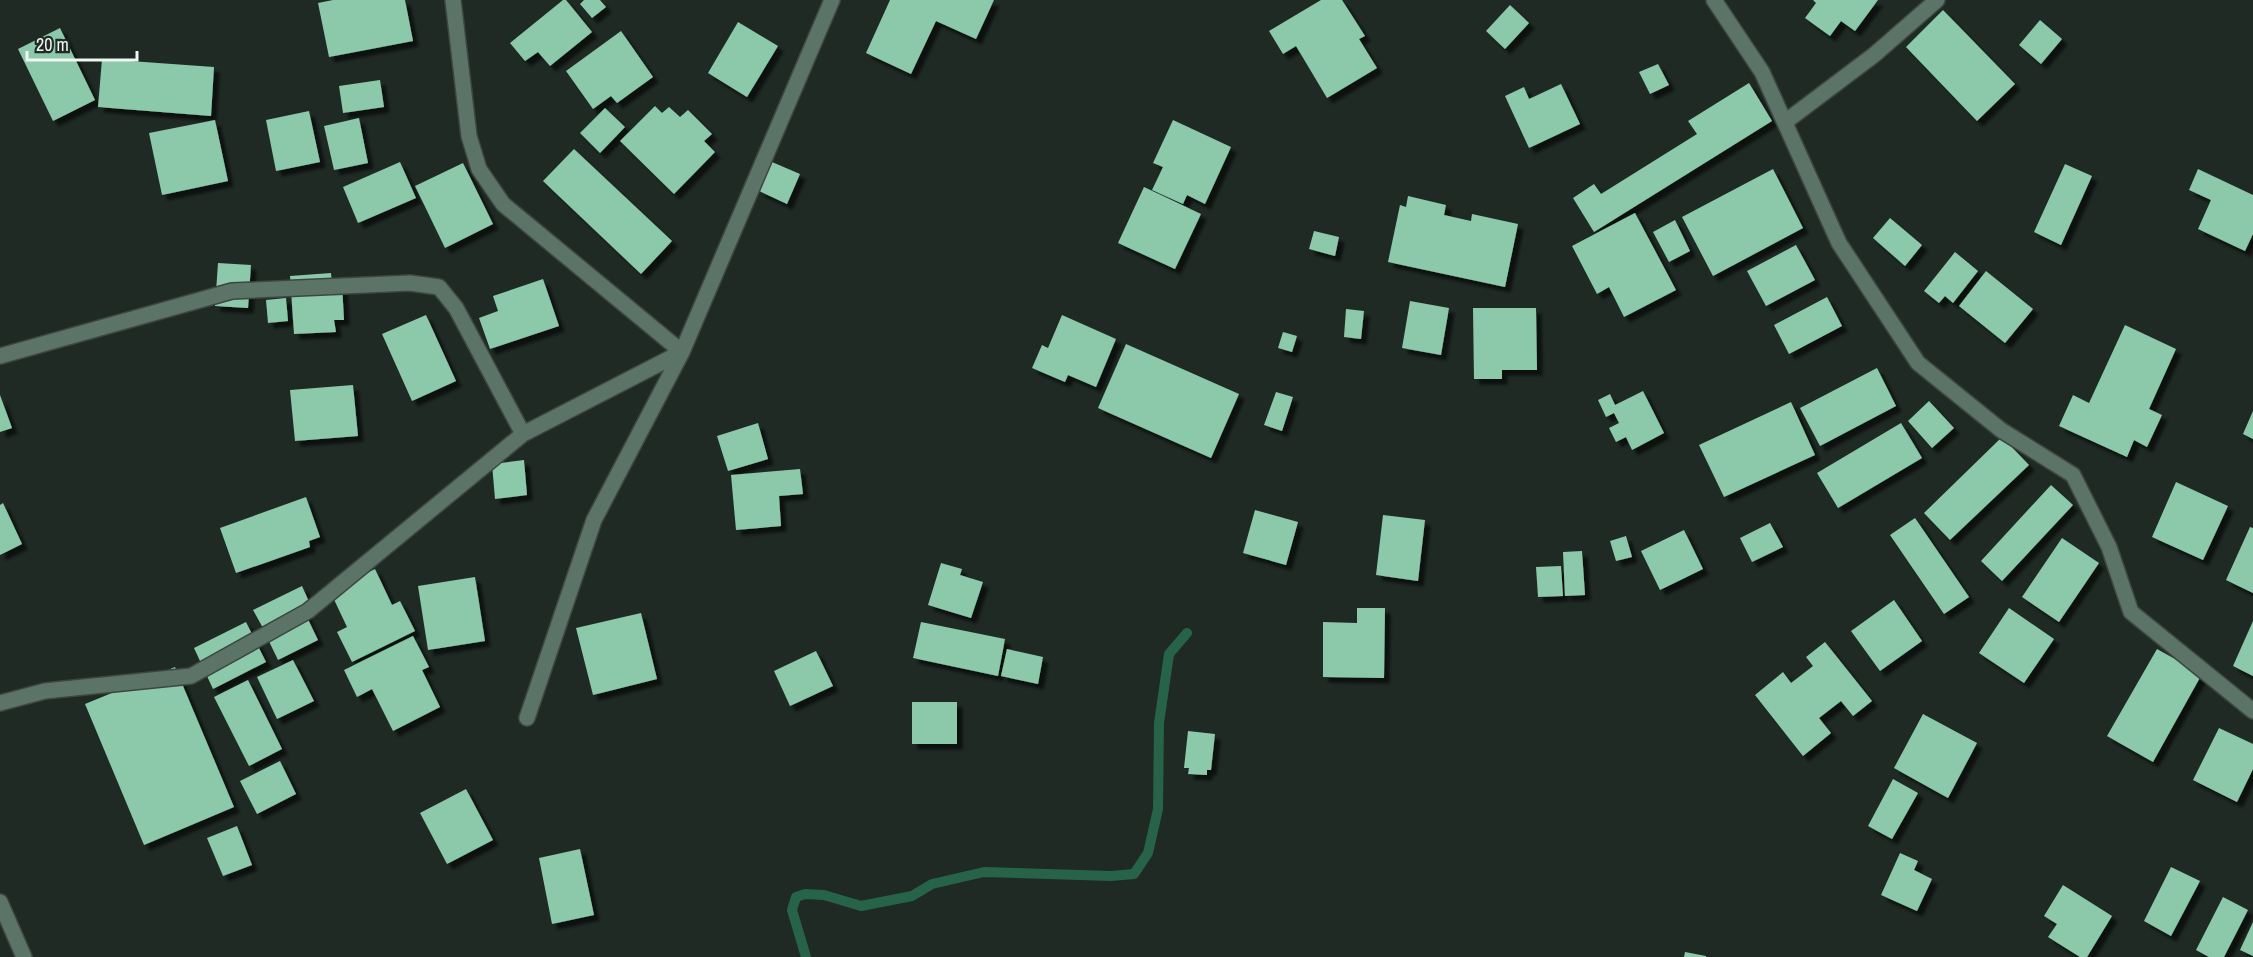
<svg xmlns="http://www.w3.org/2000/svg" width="2253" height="957" viewBox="0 0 2253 957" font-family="'Archivo Narrow',sans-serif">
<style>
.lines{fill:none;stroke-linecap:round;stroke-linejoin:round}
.stream{stroke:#266348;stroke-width:10}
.building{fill:#8cc9aa;filter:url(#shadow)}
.minor-casing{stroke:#3c4741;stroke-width:18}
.minor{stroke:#5c7467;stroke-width:15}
</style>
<defs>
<filter id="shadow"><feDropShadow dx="5.5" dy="5.5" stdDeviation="1.5" flood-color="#0009"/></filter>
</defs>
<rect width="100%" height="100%" fill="#1f2a24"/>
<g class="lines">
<path class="stream" d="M806 957 792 910 796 897 805 894 824 895 861 906 912 896 932 884 984 872 1111 876 1134 874 1148 853 1158 809 1159 723 1169 654 1187 633"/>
</g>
<path class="building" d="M333 0H405L413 41 329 57 318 3Z
M563 0H566L592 32 550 66 538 52 525 61 510 43Z
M584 0H600L606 7 592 18 580 4Z
M890 0H994L976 39 936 21 911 74 866 53Z
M1321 0H1342L1365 36 1359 39 1377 68 1327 98 1296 46 1283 54 1269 31Z
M1813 0H1878L1855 31 1841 21 1830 36 1805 18 1816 3Z
M1510 5 1529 23 1505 49 1486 31Z
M1943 10 2015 84 1977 121 1906 47Z
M2040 20 2062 39 2041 64 2019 45Z
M738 22 778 46 747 97 708 73Z
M60 28 95 100 53 121 18 49Z
M621 31 653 77 617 103 611 96 593 109 566 71Z
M102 59 214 67 211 116 98 107Z
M1658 64 1669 85 1650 94 1639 72Z
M380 80 384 107 343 113 339 86Z
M1749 83 1772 121 1594 232 1573 198 1594 184 1601 194 1697 134 1688 121Z
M1561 84 1580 124 1529 148 1505 96 1524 87 1529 99Z
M655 106 662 113 669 107 680 117 688 110 712 134 704 141 715 152 674 194 620 141Z
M605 108 625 127 600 153 580 133Z
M309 111 320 162 276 171 266 120Z
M359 118 368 163 334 170 324 126Z
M215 120 228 181 162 195 149 133Z
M1173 120 1231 147 1205 204 1187 195 1183 204 1152 190 1163 167 1153 163Z
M574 149 672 241 641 274 543 181Z
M400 162 416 198 358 223 343 187Z
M772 162 800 174 787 204 759 191Z
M463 163 493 224 445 248 415 186Z
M2065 164 2092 176 2061 245 2034 232Z
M1773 169 1803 228 1713 276 1682 217Z
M2198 169 2253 195V234L2245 251 2198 229 2211 200 2189 190Z
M1144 187 1201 214 1175 269 1118 243Z
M1408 196 1446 205 1444 215 1471 221 1472 214 1518 224 1505 287 1388 262 1400 205 1406 207Z
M1635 213 1676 290 1624 317 1609 287 1597 294 1572 246Z
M1890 218 1922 245 1905 266 1873 238Z
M1675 220 1690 251 1669 262 1653 232Z
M1314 231 1339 237 1335 256 1309 249Z
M1796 245 1815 280 1766 306 1747 271Z
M1955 252 1978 271 1953 303 1945 296 1939 303 1924 291Z
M218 263 251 265 248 308 215 306Z
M1986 271 2033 309 2005 343 1959 306Z
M331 273 332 284H342L344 320H334L336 332 294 334 290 276Z
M543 279 559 326 490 349 479 318 498 311 493 296Z
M1827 297 1842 326 1789 354 1774 325Z
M286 298 288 321 268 323 266 300Z
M1410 301 1449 308 1441 355 1402 348Z
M1473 308H1536L1537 370H1502V379H1474Z
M1346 309 1364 311 1361 339 1344 337Z
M426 315 456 381 412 401 382 334Z
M1062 315 1116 339 1096 387 1068 375 1065 382 1032 368 1042 345 1048 348Z
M2125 325 2176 349 2149 409 2162 415 2147 447 2134 440 2127 457 2059 426 2073 395 2089 403Z
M1283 332 1297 336 1292 352 1278 348Z
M1126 344 1239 394 1211 458 1098 408Z
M1877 368 1896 406 1820 446 1800 408Z
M353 385 358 436 295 441 290 390Z
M1643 391 1664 433 1632 450 1626 437 1616 442 1609 428 1619 423 1614 413 1606 417 1598 400 1610 394 1615 405Z
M1276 392 1293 397 1282 431 1264 425Z
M0 395 12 428 0 432Z
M1929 401 1954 428 1932 448 1908 421Z
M1791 402 1815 455 1724 497 1699 445Z
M2253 411V439L2243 434Z
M758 423 768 459 728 471 717 436Z
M1901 423 1922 458 1838 508 1817 473Z
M2002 437 2029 465 1950 540 1924 513Z
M524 460 527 495 495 499 492 464Z
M800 469 803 494 779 496 781 526 736 530 731 475Z
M2176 482 2228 506 2203 560 2152 537Z
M2051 485 2073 505 2002 581 1981 561Z
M306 497 320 537 309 541 310 547 236 573 220 528Z
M3 503 22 544 0 555V505Z
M1255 510 1298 522 1286 565 1243 553Z
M1383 515 1425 520 1418 581 1376 575Z
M1915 518 1969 597 1944 614 1890 535Z
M1770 523 1783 547 1752 562 1740 538Z
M2250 527 2253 528V593L2226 580Z
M1684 530 1703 569 1660 590 1641 551Z
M1626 536 1632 557 1616 561 1610 541Z
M2062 538 2099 563 2059 622 2022 597Z
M1582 551 1585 595 1565 596 1563 552Z
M941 563 962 569 960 575 983 582 971 618 928 605Z
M1561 566 1563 596 1538 597 1536 567Z
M375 569 392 605 400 601 415 631 352 662 337 632 347 627 330 591Z
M475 577 485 641 428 650 418 586Z
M302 586 310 604 263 628 253 610Z
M1894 600 1922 641 1880 671 1851 631Z
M1357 608H1385L1384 678 1323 677V622L1357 623Z
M2009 608 2054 639 2024 683 1979 653Z
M304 611 318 640 278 660 264 631Z
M641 613 657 679 593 695 576 628Z
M2253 621V676L2233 666Z
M246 622 266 662 213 689 194 648Z
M921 622 1005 639 998 676 913 658Z
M413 636 429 667 422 670 440 707 393 731 372 689 357 697 344 670Z
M1825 642 1872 701 1853 716 1841 701 1819 718 1831 733 1803 756 1755 695 1783 672 1791 683 1813 666 1806 657Z
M1007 649 1043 657 1038 684 1001 676Z
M2157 649 2202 674 2153 762 2107 736Z
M816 651 833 686 790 706 774 671Z
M293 660 314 701 277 719 257 677Z
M175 667 234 807 144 845 85 704Z
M248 680 282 749 249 766 214 697Z
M912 702H957V744H912Z
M1923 714 1977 743 1948 798 1894 768Z
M2219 728 2253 744V769L2237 802 2193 780Z
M1188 731 1215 734 1211 770H1207V775L1188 774 1189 768H1184Z
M280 761 296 794 257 814 240 781Z
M1893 779 1918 793 1892 839 1868 826Z
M466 789 493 840 447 864 420 813Z
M237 826 252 865 223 876 207 838Z
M580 849 594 915 552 924 539 858Z
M1900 853 1918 861 1914 870 1932 879 1917 911 1881 895Z
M2171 867 2200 881 2171 936 2144 921Z
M2063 885 2112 916 2087 957H2080L2048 937 2057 924 2044 916Z
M2223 897 2248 910 2224 957H2209L2196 950Z
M2253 922V956L2240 950Z
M1685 952 1706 956V957H1684Z"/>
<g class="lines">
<g class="minor-casing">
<path id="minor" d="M1714 0 1762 72 1839 243 1918 363 2001 430 2073 475 2109 547 2131 612 2253 711
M1785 122 1874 55 1937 0
M0 356 232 291 410 283 439 287 456 308 523 434
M0 703 45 691 191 676 308 611 523 434 682 352 503 204 479 169 469 136 453 0
M527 718 594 520 682 352 832 0
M0 902 24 957"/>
</g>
<use href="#minor" class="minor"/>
</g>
<path d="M27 51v9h110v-9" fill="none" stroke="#f0f7f3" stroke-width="3"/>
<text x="36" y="51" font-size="18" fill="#f0f7f3" stroke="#1f2a24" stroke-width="4.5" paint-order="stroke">20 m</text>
</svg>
